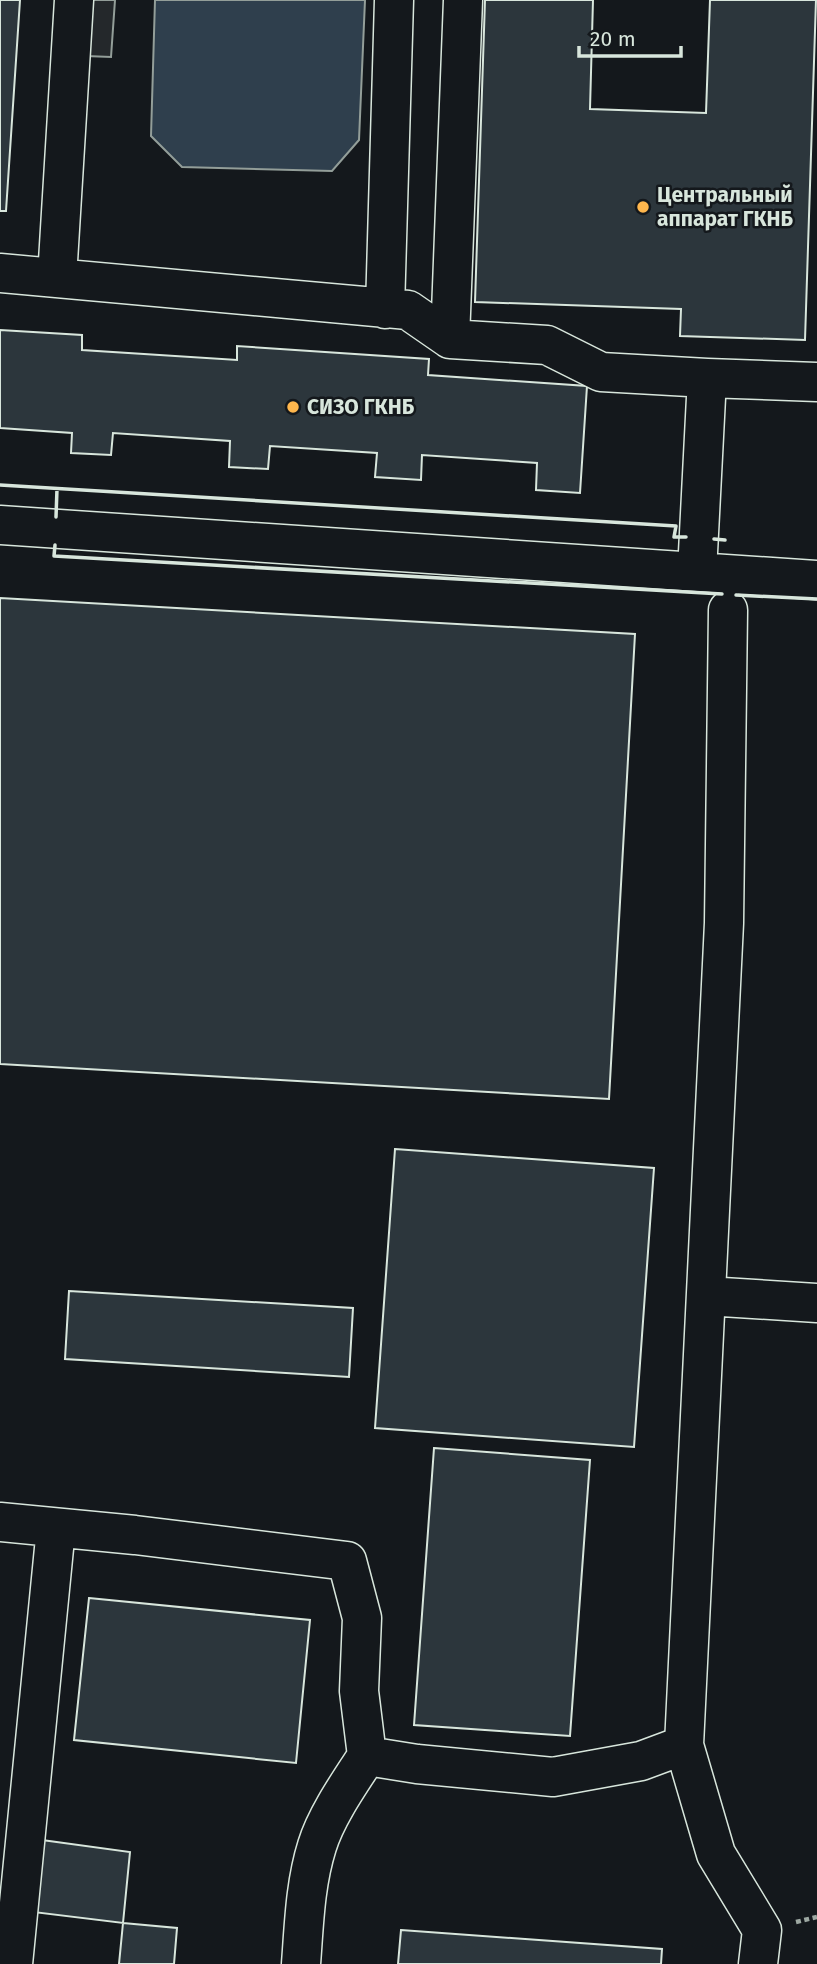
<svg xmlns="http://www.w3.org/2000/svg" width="817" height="1964" viewBox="0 0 817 1964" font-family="'Fira Sans',sans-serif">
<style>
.parking{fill:#24282b;stroke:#939e99;stroke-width:2}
.water{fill:#2f3f4d;stroke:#939e99;stroke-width:2}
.building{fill:#2c363c;stroke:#d8e6dc;stroke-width:2}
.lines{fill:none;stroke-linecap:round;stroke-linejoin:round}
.minor-casing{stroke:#d8e6dc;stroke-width:41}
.path{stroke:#9da8a2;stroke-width:4.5;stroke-dasharray:5 3.5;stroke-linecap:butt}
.minor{stroke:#14181c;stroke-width:38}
.wall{stroke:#d8e6dc;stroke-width:3.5}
.poi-dot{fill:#ffb74d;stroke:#14181c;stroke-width:2.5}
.labels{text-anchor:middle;stroke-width:5;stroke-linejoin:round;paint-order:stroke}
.poi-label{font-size:21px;font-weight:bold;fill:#d8e6dc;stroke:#14181c;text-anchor:start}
</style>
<rect width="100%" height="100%" fill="#14181c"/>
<path class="parking" d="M89 0H115L111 57 86 56Z"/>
<path class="water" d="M155 0H365L359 140 332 171 182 167 151 136Z"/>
<path class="building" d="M0 0H20L6 211H0Z
M485 0H593L590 109 706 113 710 0H816L805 340 680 336 681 309 475 302Z
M0 330 82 335V350L237 360V346L429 359 428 375 587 386 580 493 536 490 537 463 422 455 421 480 375 477 377 453 270 446 268 469 229 467 230 441 113 433 111 455 71 453 72 433 0 428Z
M0 598 635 634 609 1099 0 1064Z
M395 1149 654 1168 634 1447 375 1428Z
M69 1291 353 1308 349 1377 65 1359Z
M434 1448 590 1460 570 1736 414 1725Z
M89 1598 310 1620 296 1763 74 1740Z
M42 1840 130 1852 123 1923 33 1912Z
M123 1923 177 1928 174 1964H119Z
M401 1930 662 1949 661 1964H398Z"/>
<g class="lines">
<g class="minor-casing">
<path id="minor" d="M0 273 408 310 450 339 547 345 601 372 707 378 817 382
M57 278 74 0
M385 309 394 0
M450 339 463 0
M0 525 817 580
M697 572 707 378
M706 1296 817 1303
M0 1522 135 1535 347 1561 362 1618 359 1691 367 1756 417 1764 553 1777 641 1761 684 1745 724 923 728 610
M684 1745 716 1854 762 1930 758 1964
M13 1964 56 1528
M301 1964C304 1925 305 1884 317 1846 326 1816 350 1782 367 1756"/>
</g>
<path class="path" d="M796 1922 817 1917"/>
<use href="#minor" class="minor"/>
<path class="wall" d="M0 485 676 526 674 537H686
M56 517 57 489
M714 539 725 540
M55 545 54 556 722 594
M736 595 817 599"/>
</g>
<g class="poi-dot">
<circle cx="643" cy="207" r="7"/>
<circle cx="293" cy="407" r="7"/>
</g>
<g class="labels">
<g class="poi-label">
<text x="657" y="202">Центральный<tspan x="657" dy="24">аппарат ГКНБ</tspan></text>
<text x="307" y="414">СИЗО ГКНБ</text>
</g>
</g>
<path d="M579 46v10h102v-10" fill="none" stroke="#d8e6dc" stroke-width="3.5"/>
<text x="590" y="46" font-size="21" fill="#d8e6dc" stroke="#14181c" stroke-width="5" paint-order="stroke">20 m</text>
</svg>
